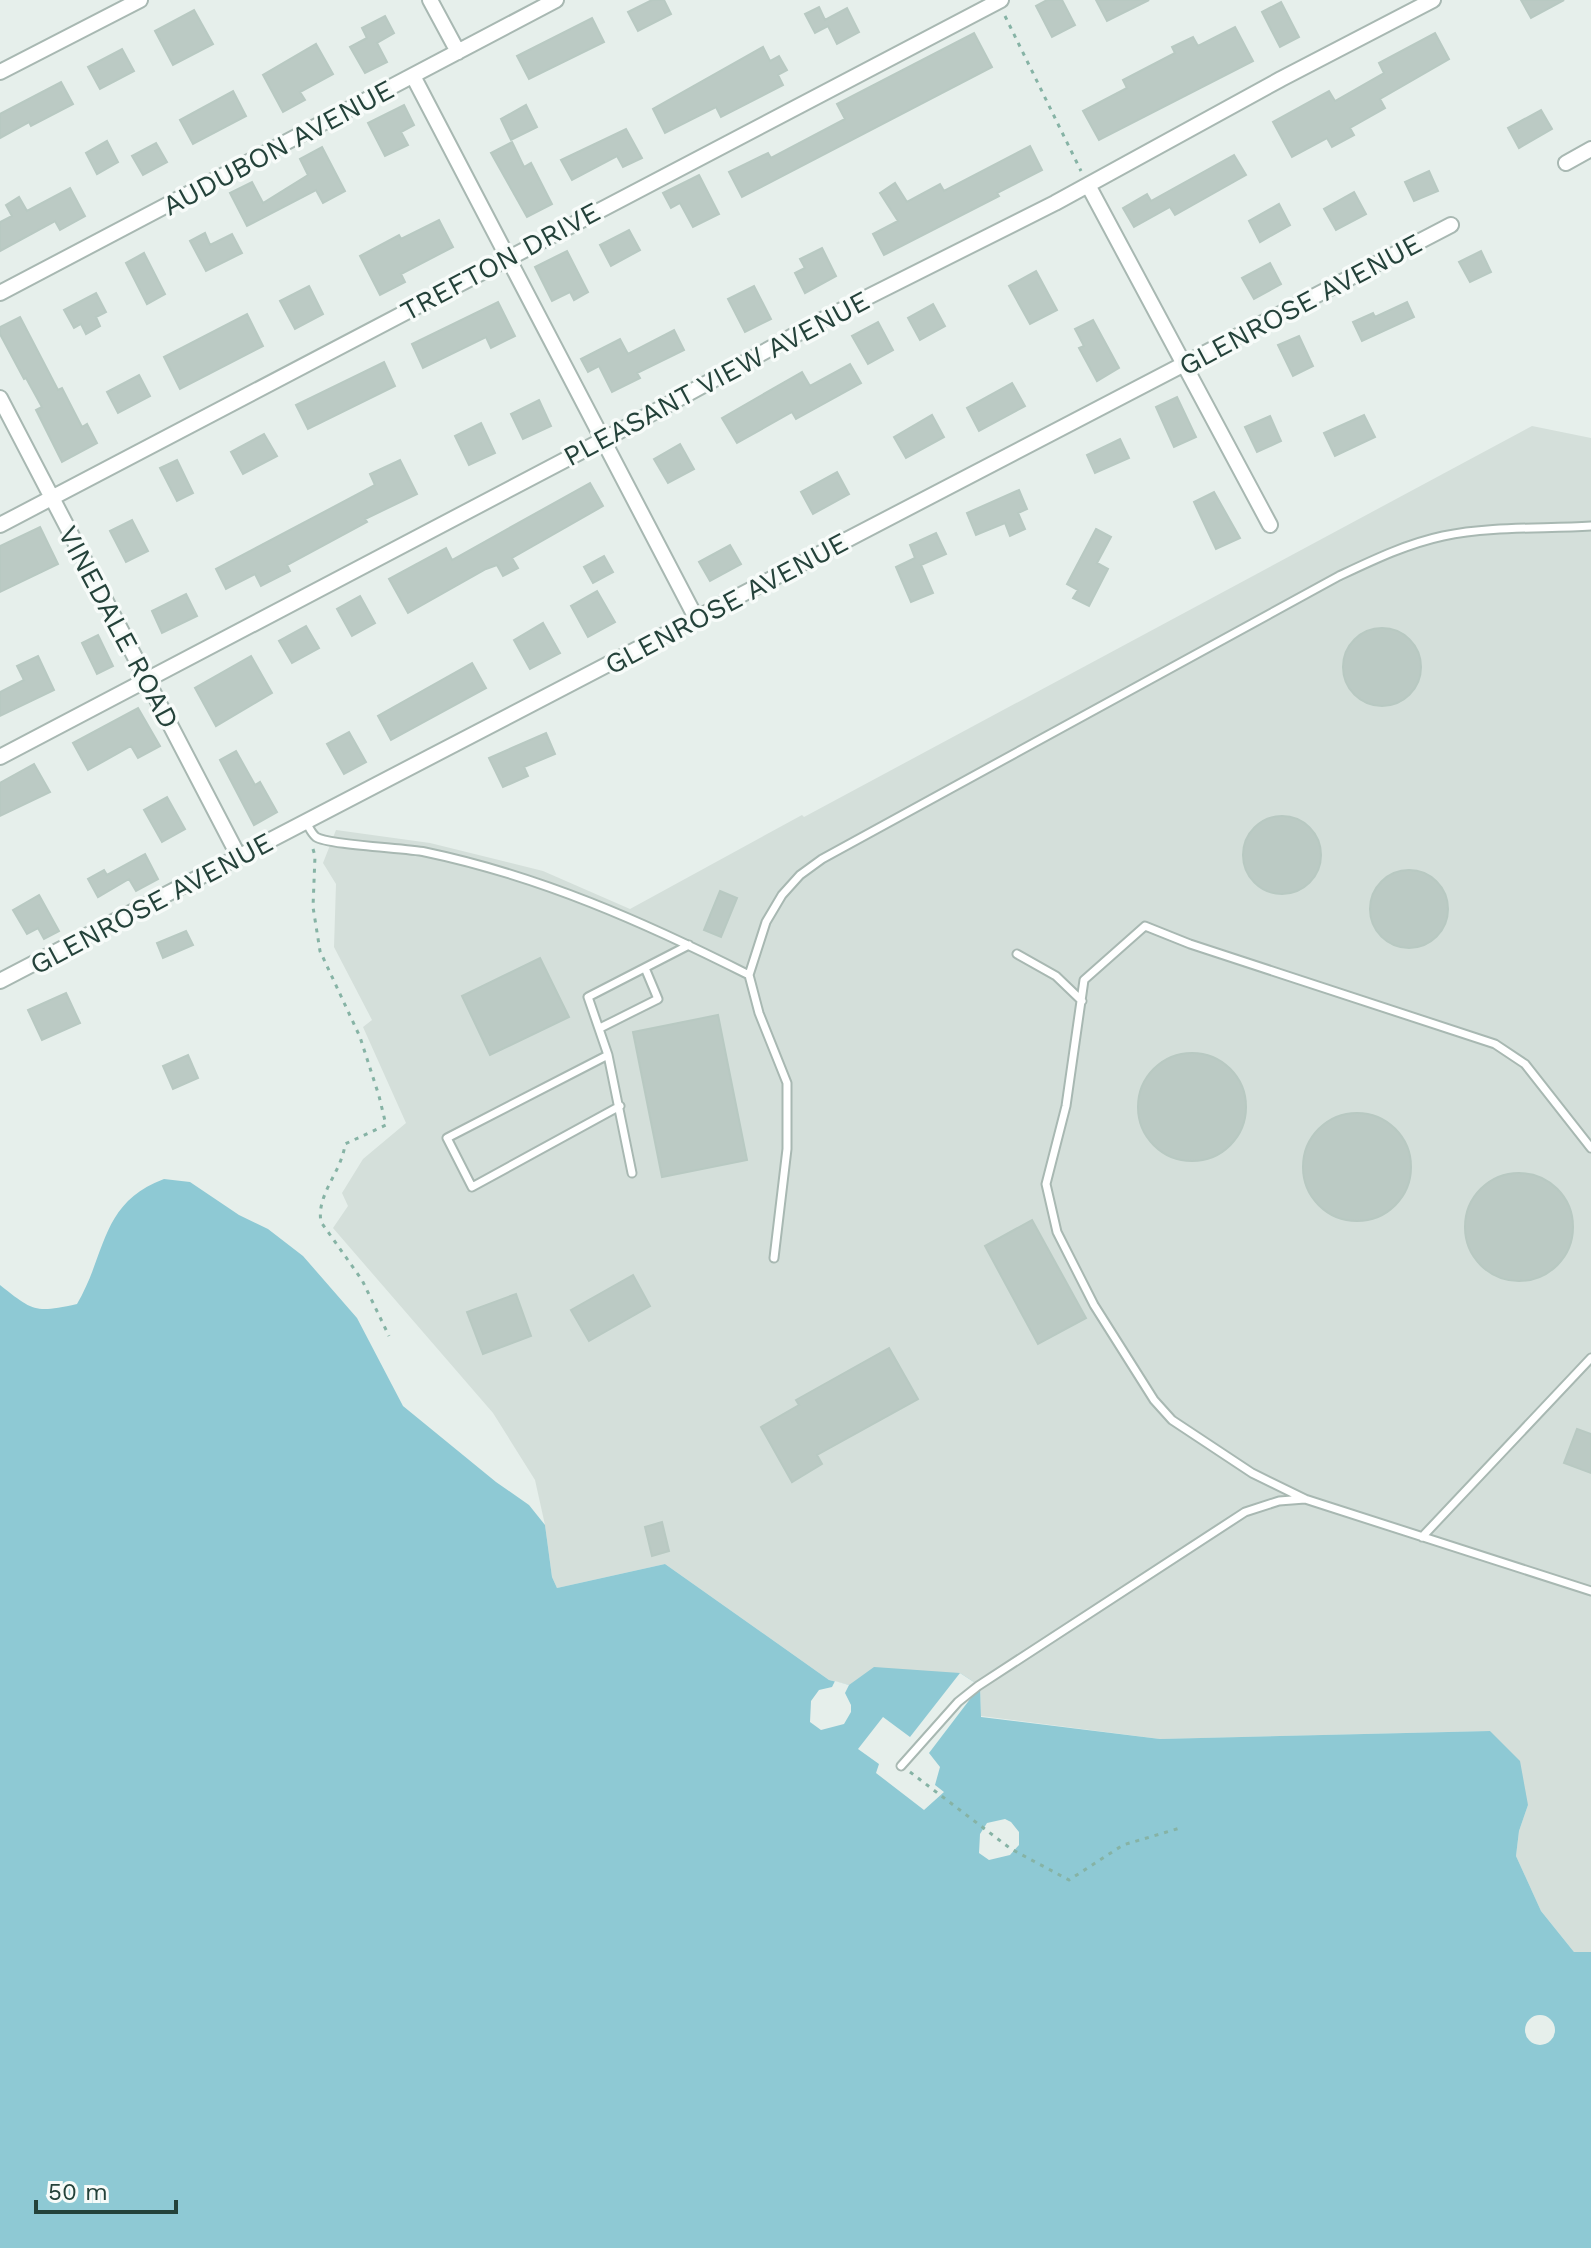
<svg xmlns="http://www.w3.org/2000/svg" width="1591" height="2248" viewBox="0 0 1591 2248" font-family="'Work Sans',sans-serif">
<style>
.built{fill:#d4dfda}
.water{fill:#8ec9d4}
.pier{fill:#e6efeb}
.building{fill:#bbcac4;stroke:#b8c9c2;stroke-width:2}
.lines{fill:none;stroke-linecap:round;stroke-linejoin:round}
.lane-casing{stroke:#a8b8b2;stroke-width:11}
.street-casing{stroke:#a8b8b2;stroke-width:18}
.path{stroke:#86b3a5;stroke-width:3;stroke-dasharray:4 6;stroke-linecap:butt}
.lane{stroke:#fff;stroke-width:7}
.street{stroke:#fff;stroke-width:14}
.labels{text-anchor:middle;stroke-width:7;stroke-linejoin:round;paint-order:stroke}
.street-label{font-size:28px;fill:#24423a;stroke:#f7fbf9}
</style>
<rect width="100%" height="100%" fill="#e6efeb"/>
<path class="built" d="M1532 426 1591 438V1952H1574L1541 1911 1516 1856 1519 1831 1528 1805 1490 1731 1160 1739 981 1716 980 1687 849 1685 829 1680 665 1564 557 1588 552 1577 545 1525 535 1480 493 1413 333 1228 348 1206 342 1193 363 1159 406 1123 363 1027 372 1020 334 947 336 884 323 863 336 830 430 843 543 871 630 909 802 815 804 817Z"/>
<path class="water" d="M164 1179 190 1182 239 1215 268 1229 303 1256 357 1318 403 1406 496 1482 529 1505 545 1525 552 1577 557 1588 665 1564 829 1680 849 1685 874 1667 960 1673 980 1686 981 1717 1160 1739 1490 1731 1520 1761 1528 1805 1519 1831 1516 1856 1541 1911 1574 1952H1591V2248H0V1285C34 1312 35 1313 77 1304 107 1253 100 1203 164 1179Z"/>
<path class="pier" d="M960 1673 980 1686 929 1753 940 1767 935 1785 944 1792 924 1810 876 1773 879 1764 858 1749 883 1717 910 1737Z
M835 1681 849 1685 845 1693 851 1705V1712L844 1724 821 1730 810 1722 811 1701 819 1690 832 1687Z
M1005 1819 1011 1822 1019 1832V1845L1010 1855 989 1860 979 1853 980 1834 987 1823Z
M1525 2030a15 15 0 1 1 30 0a15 15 0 1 1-30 0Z"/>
<path class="building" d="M652 0H664L671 14 638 31 628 12Z
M1047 0H1062L1075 25 1052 37 1036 6Z
M1096 0H1149L1107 21Z
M1521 0H1564L1531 18Z
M1281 2 1299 37 1280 47 1262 12Z
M819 7 825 20 847 8 859 32 837 44 828 26 815 33 805 14Z
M194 10 213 44 173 65 155 31Z
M385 16 394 33 377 43 387 62 365 73 350 47 367 38 362 28Z
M592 18 604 42 529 79 517 56Z
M1235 27 1253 61 1099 140 1083 111 1127 88 1123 80 1175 53 1172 47 1193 37 1198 46Z
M974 33 992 67 742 197 729 172 768 153 771 158 845 119 837 104Z
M1435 33 1449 59 1380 99 1385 108 1350 128 1354 135 1332 147 1327 138 1292 157 1273 122 1329 91 1335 101 1384 73 1379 63Z
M316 44 333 74 300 92 305 100 283 112 263 75Z
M763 47 770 61 779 56 787 70 778 75 783 85 721 117 716 107 665 133 653 109Z
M122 49 134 71 100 89 88 67Z
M61 82 73 104 31 126 29 122 0 138V114Z
M233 91 246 116 193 144 180 120Z
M404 105 414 125 401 132 408 145 385 156 368 123Z
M526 105 537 127 511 140 501 119Z
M1541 110 1552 129 1519 148 1508 128Z
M626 129 642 158 623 167 617 156 572 180 561 160Z
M107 141 118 162 97 174 86 153Z
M512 142 524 167 531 163 552 204 527 217 491 153Z
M156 143 167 162 143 175 132 156Z
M1030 146 1042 170 997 193 999 196 884 255 873 234 898 221 880 193 895 183 907 202 940 184 944 191Z
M322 147 345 191 323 203 316 190 247 226 230 193 252 182 263 203 308 175 300 159Z
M1234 155 1246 175 1175 215 1170 207 1134 227 1123 208 1147 194 1151 201Z
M1429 171 1438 191 1414 201 1405 182Z
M699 175 719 214 693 227 680 203 671 208 663 193Z
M70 188 85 216 60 230 55 221 0 251V222L12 216 6 205 19 197 27 211Z
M1354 192 1366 214 1336 230 1324 209Z
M1279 204 1290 225 1260 242 1249 221Z
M439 220 453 247 401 274 405 282 380 295 360 256 399 235 401 239Z
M629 230 640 250 611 266 600 245Z
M205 233 210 245 232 234 242 253 206 271 190 241Z
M822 248 836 276 805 293 795 273 805 268 800 259Z
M567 251 588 292 574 300 570 292 552 301 535 267Z
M1481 251 1491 272 1470 282 1459 262Z
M144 253 165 294 147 304 126 263Z
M1270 263 1281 284 1254 299 1242 278Z
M1036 271 1057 310 1030 324 1009 286Z
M309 286 323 314 295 329 280 301Z
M754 286 771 319 745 332 728 299Z
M96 293 106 312 96 317 100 326 86 334 81 324 74 328 64 310Z
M498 302 515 336 491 348 486 337 423 368 412 344Z
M1407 302 1414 317 1362 341 1353 322 1373 313 1375 317Z
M933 304 945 326 920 340 908 318Z
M247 314 263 346 180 389 164 357Z
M20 317 58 390 62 388 82 427 87 424 97 443 62 462 36 410 42 407 26 378 24 379 0 334V327Z
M1093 320 1119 368 1097 381 1079 348 1084 346 1075 329Z
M878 322 893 350 868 364 852 336Z
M674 330 684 350 637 373 640 378 612 392 599 366 588 372 581 359 620 339 628 354Z
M1299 336 1313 366 1293 376 1278 345Z
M384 362 395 386 308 429 296 405Z
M850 364 861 383 796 419 792 412 737 443 722 418 802 372 810 386Z
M139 375 150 396 118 413 107 392Z
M1012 383 1025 406 979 431 967 408Z
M1177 397 1196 437 1174 447 1156 407Z
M539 400 551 426 523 439 511 414Z
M932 415 944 437 906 458 894 437Z
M1364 415 1375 437 1335 456 1324 433Z
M1270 416 1281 441 1257 452 1245 427Z
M481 423 495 453 469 465 455 436Z
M264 434 277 456 243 474 231 452Z
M1120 439 1129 458 1095 473 1087 455Z
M680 444 694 469 668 483 654 459Z
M177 460 193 493 177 501 160 468Z
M400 460 417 494 365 519 367 522 287 565 290 571 261 586 255 574 226 589 216 569 375 485 370 474Z
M837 472 849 494 813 514 801 492Z
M590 483 603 506 512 558 518 568 503 576 497 565 486 569 408 613 389 579 446 548 452 560Z
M1019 490 1027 509 1018 513 1025 529 1010 536 1005 523 976 535 967 513Z
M1214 492 1240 538 1216 549 1194 502Z
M132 520 148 551 126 562 110 531Z
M40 527 58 564 0 592V546Z
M1096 529 1111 537 1097 563 1108 569 1089 606 1073 598 1078 590 1067 584Z
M936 533 946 554 921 565 933 593 911 602 896 567 915 558 910 545Z
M730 545 741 564 710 581 699 562Z
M604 556 613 572 593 583 584 567Z
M597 591 615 622 588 637 571 606Z
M186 594 197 616 162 633 152 611Z
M360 596 375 623 352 636 337 609Z
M543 623 560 653 530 669 514 640Z
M306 626 319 648 292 663 279 641Z
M1343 667a39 39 0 1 1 78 0a39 39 0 1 1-78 0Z
M98 635 113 666 97 674 82 643Z
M38 656 54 690 0 716V692L24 680 17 666Z
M251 656 272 693 216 726 195 688Z
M472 663 486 688 391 740 378 716Z
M138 708 160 746 138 758 131 746 88 770 73 743Z
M349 732 366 762 344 774 327 744Z
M546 733 555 754 524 767 528 776 503 787 489 758Z
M236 751 255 785 260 782 277 812 254 825 220 760Z
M34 764 50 792 0 816V783Z
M167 797 185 829 162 842 144 810Z
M1243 855a39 39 0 1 1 78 0a39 39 0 1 1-78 0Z
M145 854 158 879 136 891 129 879 98 897 88 879 104 870 107 875Z
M1370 909a39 39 0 1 1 78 0a39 39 0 1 1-78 0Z
M720 891 737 898 721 937 704 930Z
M39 895 59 931 44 939 38 928 27 934 13 910Z
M186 931 193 945 163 958 157 943Z
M540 958 569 1017 490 1055 462 996Z
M66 993 80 1023 42 1040 28 1010Z
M718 1015 747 1160 662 1177 633 1032Z
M1138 1107a54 54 0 1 1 108 0a54 54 0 1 1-108 0Z
M188 1055 198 1078 173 1089 163 1066Z
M1303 1167a54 54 0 1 1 108 0a54 54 0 1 1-108 0Z
M1465 1227a54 54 0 1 1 108 0a54 54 0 1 1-108 0Z
M1032 1220 1086 1318 1038 1344 985 1246Z
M633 1275 650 1306 589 1341 571 1310Z
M516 1294 531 1336 483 1354 467 1312Z
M889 1348 918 1399 817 1455 822 1464 792 1482 761 1427 799 1405 796 1400Z
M1577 1429 1591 1434V1473L1564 1463Z
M662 1522 669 1551 652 1556 645 1527Z"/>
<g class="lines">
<g class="lane-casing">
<path id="lane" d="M306 822C309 827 311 833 316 837 328 845 404 848 425 852 540 876 644 922 749 975
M1017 954 1056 976 1082 1001
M600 1028 658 999 645 968
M608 1055 632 1173
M620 1106 472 1187 447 1138 608 1055 588 997 689 945
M774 1258 787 1149V1083L759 1013 749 975 766 922 782 895 800 875 822 859 1339 576C1373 560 1406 544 1443 536 1491 526 1542 529 1591 526
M1305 1499 1252 1473 1172 1420 1154 1400 1094 1305 1057 1232 1046 1184 1066 1106 1084 980 1145 926 1190 944 1495 1044 1525 1064 1591 1148
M1422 1537 1591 1358
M901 1766 958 1702 978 1686 1245 1512 1279 1501 1305 1499 1591 1591"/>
</g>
<g class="street-casing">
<path id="street" d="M430 0 458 52
M0 72 140 0
M413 76 696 618
M1566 163 1591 149
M1088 185 1270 525
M0 293 556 0
M0 398 239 857
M0 525 1001 0
M0 757 603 440 826 318 1055 203 1281 79 1433 0
M0 981 1451 225"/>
</g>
<path class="path" d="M1005 16 1081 171
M313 849 315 856 313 907 320 951 360 1037 379 1096 386 1125 345 1144C342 1172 316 1194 321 1222L362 1280 389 1336
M910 1772 1011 1849 1069 1880 1123 1845 1180 1828"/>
<use href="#lane" class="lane"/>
<use href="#street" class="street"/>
</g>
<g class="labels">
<g class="street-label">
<text transform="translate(278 147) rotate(-28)" y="10">AUDUBON AVENUE</text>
<text transform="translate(500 261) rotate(-28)" y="10">TREFTON DRIVE</text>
<text transform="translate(1300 304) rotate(-28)" y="10">GLENROSE AVENUE</text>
<text transform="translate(716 378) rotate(-28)" y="10">PLEASANT VIEW AVENUE</text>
<text transform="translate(726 603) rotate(-28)" y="10">GLENROSE AVENUE</text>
<text transform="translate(119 627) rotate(62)" y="10">VINEDALE ROAD</text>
<text transform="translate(151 903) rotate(-28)" y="10">GLENROSE AVENUE</text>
</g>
</g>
<path d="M36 2200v12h140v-12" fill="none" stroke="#24423a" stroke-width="4"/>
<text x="48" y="2200" font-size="24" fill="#24423a" stroke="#f7fbf9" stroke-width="6" paint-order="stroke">50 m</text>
</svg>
